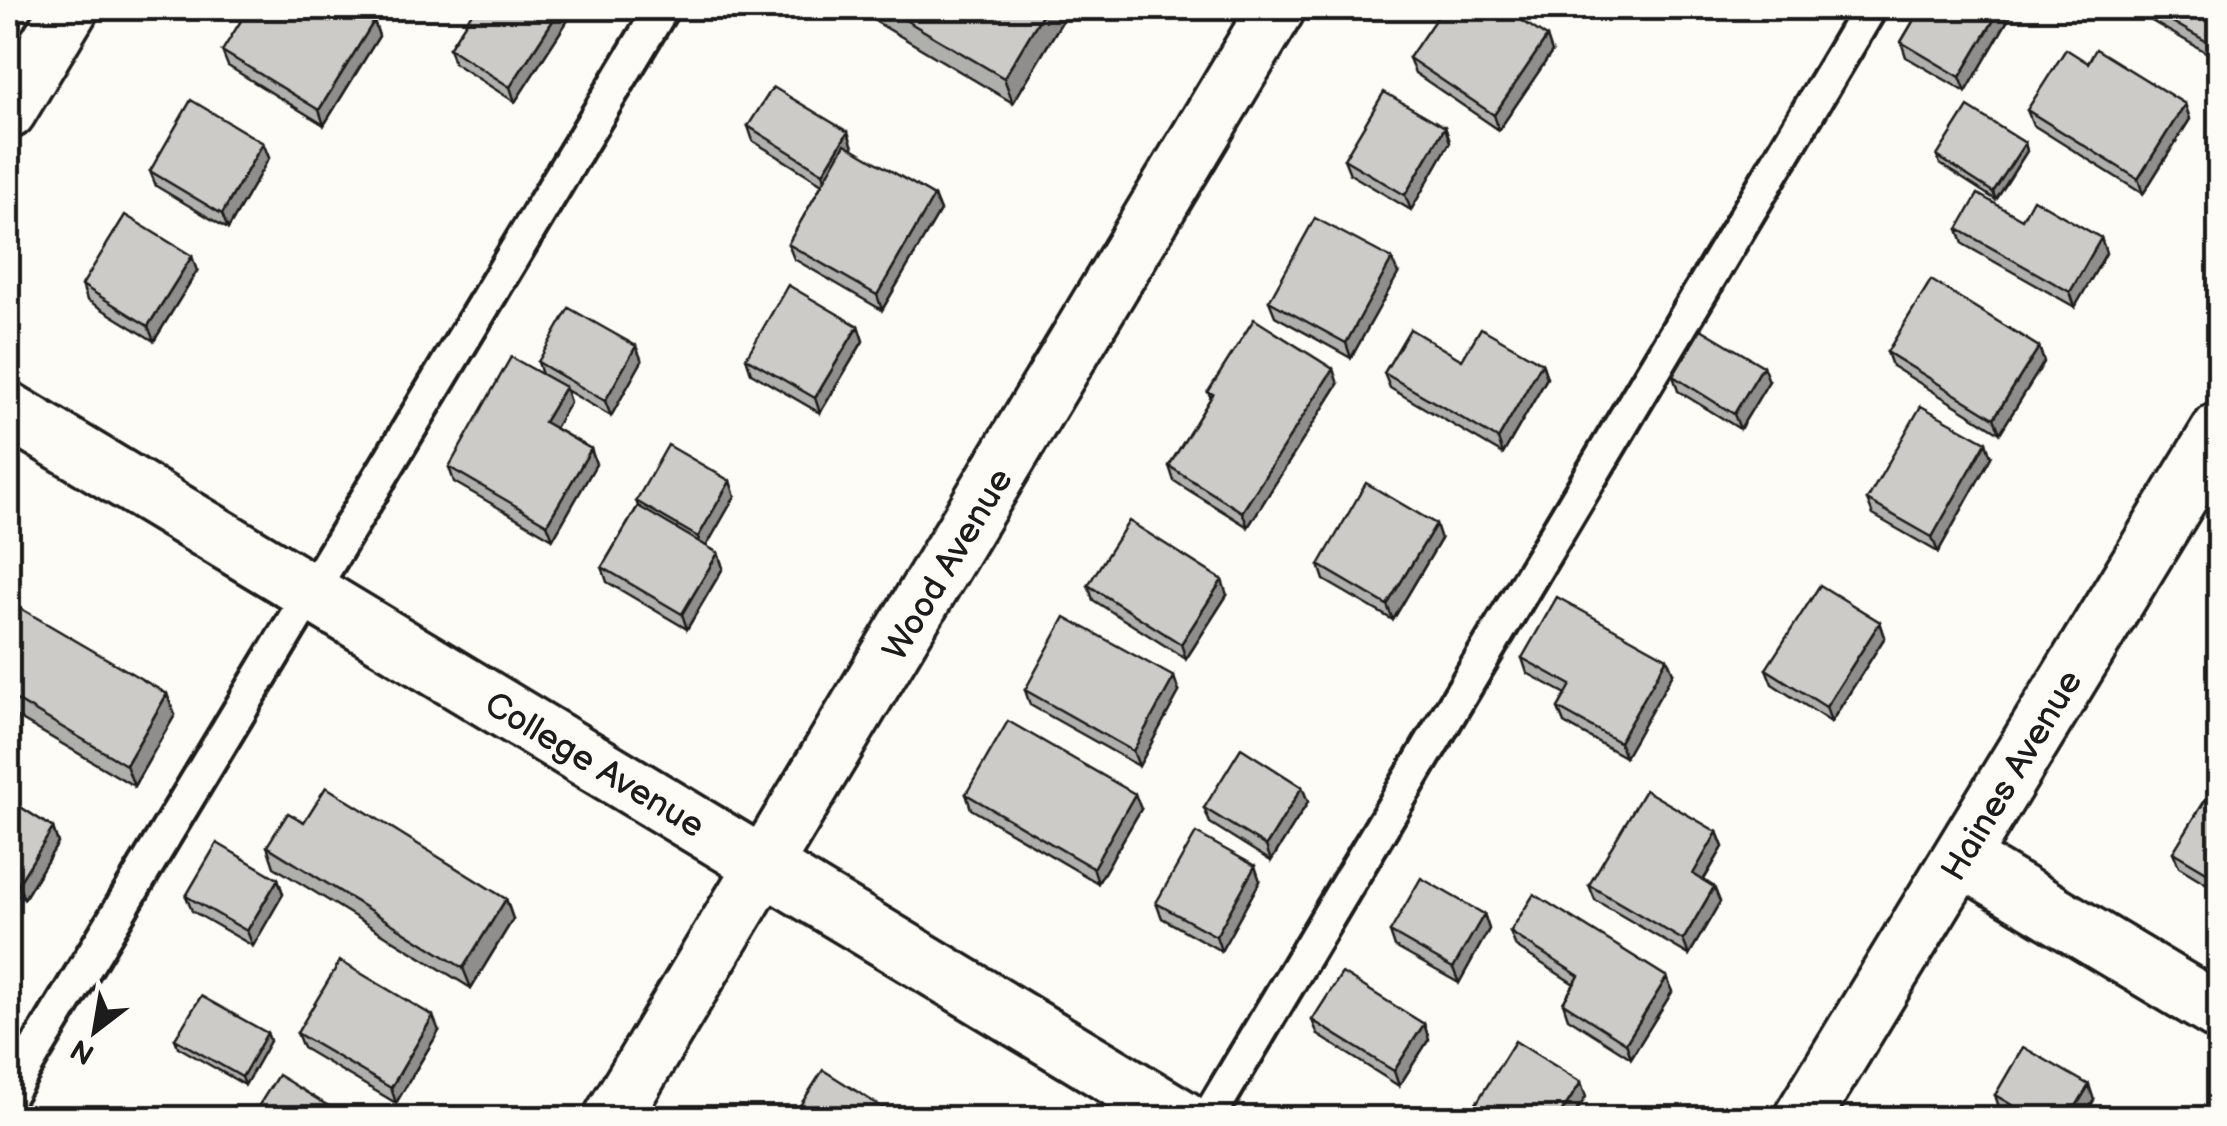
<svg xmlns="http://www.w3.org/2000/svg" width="2227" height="1126" viewBox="0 0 2227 1126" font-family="'Balsamiq Sans',sans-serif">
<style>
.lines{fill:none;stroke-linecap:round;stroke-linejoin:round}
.service-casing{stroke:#1c1c1c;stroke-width:40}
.minor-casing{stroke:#1c1c1c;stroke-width:62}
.secondary-casing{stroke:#1c1c1c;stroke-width:62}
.service{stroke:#fdfcf7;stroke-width:32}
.minor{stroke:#fdfcf7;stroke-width:55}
.secondary{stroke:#fdfcf7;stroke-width:55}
.wall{fill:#afafac;stroke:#1c1c1c;stroke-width:2.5}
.shaded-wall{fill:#8f8e8c;stroke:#1c1c1c;stroke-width:2.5}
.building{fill:#cccbc8;stroke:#1c1c1c;stroke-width:2.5}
.labels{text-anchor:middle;stroke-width:8;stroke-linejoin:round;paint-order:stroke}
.street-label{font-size:35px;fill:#1c1c1c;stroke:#fdfcf7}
</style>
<rect width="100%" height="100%" fill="#fdfcf7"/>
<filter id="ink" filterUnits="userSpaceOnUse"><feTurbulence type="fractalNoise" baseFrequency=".01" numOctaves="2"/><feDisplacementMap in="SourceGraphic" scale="20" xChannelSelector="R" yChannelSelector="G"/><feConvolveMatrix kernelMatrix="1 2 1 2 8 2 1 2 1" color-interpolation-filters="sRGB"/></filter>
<g filter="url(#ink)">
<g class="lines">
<g class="service-casing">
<path id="service" d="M8 1096 662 8
M1208 1118 1870 8"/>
</g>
<g class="minor-casing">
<path id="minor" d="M8 111 70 8
M8 410 1182 1118
M1961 858 2220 1013
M612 1118 1277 8"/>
</g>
<g class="secondary-casing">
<path id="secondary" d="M1802 1118 2220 430"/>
</g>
<use href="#service" class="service"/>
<use href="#minor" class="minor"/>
<use href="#secondary" class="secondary"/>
</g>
<path class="wall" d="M853 8H1070L1013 103Z
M1921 8H2015L1966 92 1906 57 1901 42Z
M2133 8H2220V60L2134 11Z
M570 17 515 102 454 63 449 48Z
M329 21H374L379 36 324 125 228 66 222 51Z
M1552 52 1499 130 1415 73 1409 58Z
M2088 63 2185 104 2190 119 2143 194 2033 125 2027 110Z
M748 126 853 147 852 149 934 196 940 211 882 310 794 259 788 244 822 184 753 141Z
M1445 127 1450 142 1411 210 1350 174 1344 159Z
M263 143 269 158 228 229 156 186 150 171Z
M2025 143 2027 151 1996 200 1940 164 1937 156Z
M2022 219 2101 238 2106 253 2075 307 1963 244 1958 229Z
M197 271 154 341 87 300 82 285Z
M1398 274 1351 358 1275 316 1269 301Z
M858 326 863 341 820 413 751 373 746 358Z
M2039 347 2044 362 2000 433 1892 366 1887 352Z
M1462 360 1542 363 1547 378 1503 454 1390 388 1384 373Z
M642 361 611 416 566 390 570 402 555 428 591 449 596 464 553 539 454 482 449 467 542 375 538 362Z
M1673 376 1769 381 1740 429 1678 391Z
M1338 384 1248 527 1174 481 1169 466 1211 398 1208 392Z
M1991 457 1938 552 1873 515 1867 500Z
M735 496 706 546 718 553 723 568 687 629 607 582 602 567 638 506 636 501Z
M1441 539 1393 620 1324 580 1319 565Z
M1088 585 1227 595 1186 659 1093 600Z
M8 601 175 715 134 786 8 712Z
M1880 622 1885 637 1831 722 1772 684 1766 669Z
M1522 658 1673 673 1625 757 1564 723 1558 708 1566 694 1527 673Z
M1025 690 1179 692 1139 766 1030 705Z
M1302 787 1308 802 1271 861 1210 823 1204 808Z
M2220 793V892L2179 867 2173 852Z
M966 794 1141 809 1098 883 971 809Z
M8 799 53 828 58 843 24 899 8 889Z
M304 822 506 899 513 919 471 988 274 867 267 846Z
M1717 832 1723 847 1704 880 1714 887 1720 902 1689 955 1595 900 1589 885Z
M278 879 283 894 253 946 192 911 186 896Z
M1260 881 1221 951 1162 918 1156 903Z
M1484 914 1489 929 1459 983 1395 947 1390 932Z
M1510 932 1667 977 1672 992 1631 1058 1568 1018 1563 1003 1574 984 1516 947Z
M1312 1020 1424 1024 1429 1039 1399 1086 1318 1035Z
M439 1031 396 1103 303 1048 297 1033Z
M267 1033 270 1041 245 1085 178 1047 175 1039Z
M1995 1095 2094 1100 2083 1118H2014L2000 1110Z"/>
<path class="shaded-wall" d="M561 8H566L570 17 515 102 510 87Z
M1046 8H1070L1013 103 1004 78Z
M2001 8H2015L1966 92 1960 77Z
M374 21 379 36 324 125 319 110Z
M1547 37 1552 52 1499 130 1494 115Z
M2185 104 2190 119 2143 194 2138 179Z
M1445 127 1450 142 1411 210 1405 195Z
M848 132 853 147 828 188 823 173Z
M263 143 269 158 228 229 222 214Z
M2025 143 2027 151 1996 200 1993 192Z
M934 196 940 211 882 310 877 295Z
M2101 238 2106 253 2075 307 2070 292Z
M192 256 197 271 154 341 148 326Z
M1392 259 1398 274 1351 358 1346 343Z
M858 326 863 341 820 413 815 398Z
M636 346 642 361 611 416 605 401Z
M2039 347 2044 362 2000 433 1994 418Z
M1542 363 1547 378 1503 454 1498 439Z
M1763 366 1769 381 1740 429 1734 414Z
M1333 369 1338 384 1248 527 1242 512Z
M565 387 570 402 550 437 544 422Z
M1986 442 1991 457 1938 552 1932 537Z
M591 449 596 464 553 539 547 524Z
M730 481 735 496 703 552 698 537Z
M1436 524 1441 539 1393 620 1387 605Z
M718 553 723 568 687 629 682 614Z
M1222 580 1227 595 1186 659 1181 644Z
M1880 622 1885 637 1831 722 1826 707Z
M1667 658 1673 673 1625 757 1619 742Z
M1174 677 1179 692 1139 766 1133 751Z
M167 694 175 715 134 786 126 765Z
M1302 787 1308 802 1271 861 1266 846Z
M1135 794 1141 809 1098 883 1093 868Z
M53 828 58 843 24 899 18 884Z
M1717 832 1723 847 1698 889 1693 874Z
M1255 866 1260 881 1221 951 1216 936Z
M278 879 283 894 253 946 247 931Z
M1714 887 1720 902 1689 955 1683 940Z
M506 899 513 919 471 988 463 968Z
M1484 914 1489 929 1459 983 1453 968Z
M1667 977 1672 992 1631 1058 1626 1043Z
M433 1016 439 1031 396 1103 391 1088Z
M1424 1024 1429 1039 1399 1086 1394 1071Z
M267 1033 270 1041 245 1085 242 1077Z
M1581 1082 1586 1097 1572 1118H1558Z
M2089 1085 2094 1100 2083 1118H2069Z"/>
<path class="building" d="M249 8H307L329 21 337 8H352L374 21 319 110 222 51Z
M475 8H561L510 87 449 48Z
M885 8H1046L1004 78Z
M1443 8H1503L1547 37 1494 115 1409 58Z
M1921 8H2001L1960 77 1901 42Z
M2148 8H2220V49Z
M2066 49 2088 63 2096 49 2185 104 2138 179 2027 110Z
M773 87 848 132 823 173 748 126Z
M1384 92 1445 127 1405 195 1344 159Z
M191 100 263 143 222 214 150 171Z
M1968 107 2025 143 1993 192 1937 156Z
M845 144 934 196 877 295 788 244Z
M1978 194 2022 219 2033 199 2101 238 2070 292 1958 229Z
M125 215 192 256 148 326 82 285Z
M1315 218 1392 259 1346 343 1269 301Z
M1931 280 2039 347 1994 418 1887 352Z
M788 285 858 326 815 398 746 358Z
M569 308 636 346 605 401 538 362Z
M1254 319 1333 369 1242 512 1169 466 1213 394 1208 392Z
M1481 328 1542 363 1498 439 1384 373 1410 329 1462 360Z
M1701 329 1763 366 1734 414 1673 376Z
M511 357 565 387 544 422 591 449 547 524 449 467Z
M1921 406 1986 442 1932 537 1867 500Z
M668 445 730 481 698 537 636 501Z
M1366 483 1436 524 1387 605 1319 565Z
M638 506 718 553 682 614 602 567Z
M1129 521 1222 580 1181 644 1088 585Z
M1820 585 1880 622 1826 707 1766 669Z
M1557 597 1667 658 1619 742 1558 708 1571 685 1522 658Z
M8 601 167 694 126 765 8 695Z
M1065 617 1174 677 1133 751 1025 690Z
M1008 721 1135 794 1093 868 966 794Z
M1241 748 1302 787 1266 846 1204 808Z
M326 787 506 899 463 968 267 846 288 813 304 822Z
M2212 789 2220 793V880L2173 852Z
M1645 790 1717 832 1693 874 1714 887 1683 940 1589 885Z
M8 799 53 828 18 884 8 877Z
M1196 833 1255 866 1216 936 1156 903Z
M217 843 278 879 247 931 186 896Z
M1421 878 1484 914 1453 968 1390 932Z
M1534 894 1667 977 1626 1043 1563 1003 1579 976 1510 932Z
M340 961 433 1016 391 1088 297 1033Z
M1342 973 1424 1024 1394 1071 1312 1020Z
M201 996 267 1033 242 1077 175 1039Z
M1515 1041 1581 1082 1558 1118H1475L1469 1115Z
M2023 1047 2089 1085 2069 1118H2034L1995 1095Z
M823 1070 899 1118H792Z
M278 1075 348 1118H262L254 1113Z"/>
</g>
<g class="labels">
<g class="street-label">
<text transform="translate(947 564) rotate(-59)" y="12">Wood Avenue</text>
<text transform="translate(595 764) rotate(31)" y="12">College Avenue</text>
<text transform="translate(2011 775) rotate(-59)" y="12">Haines Avenue</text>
</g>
</g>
<rect width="2227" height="1126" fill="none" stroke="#fdfcf7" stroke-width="40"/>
<rect x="20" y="20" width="2187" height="1086" fill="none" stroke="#1c1c1c" stroke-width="4" filter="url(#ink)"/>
<g transform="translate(95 1031) rotate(211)" stroke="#fdfcf7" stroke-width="8" paint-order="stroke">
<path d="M0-8L18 38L0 25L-18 38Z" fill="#1c1c1c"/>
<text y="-15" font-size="28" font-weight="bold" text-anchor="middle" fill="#1c1c1c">N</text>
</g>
</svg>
